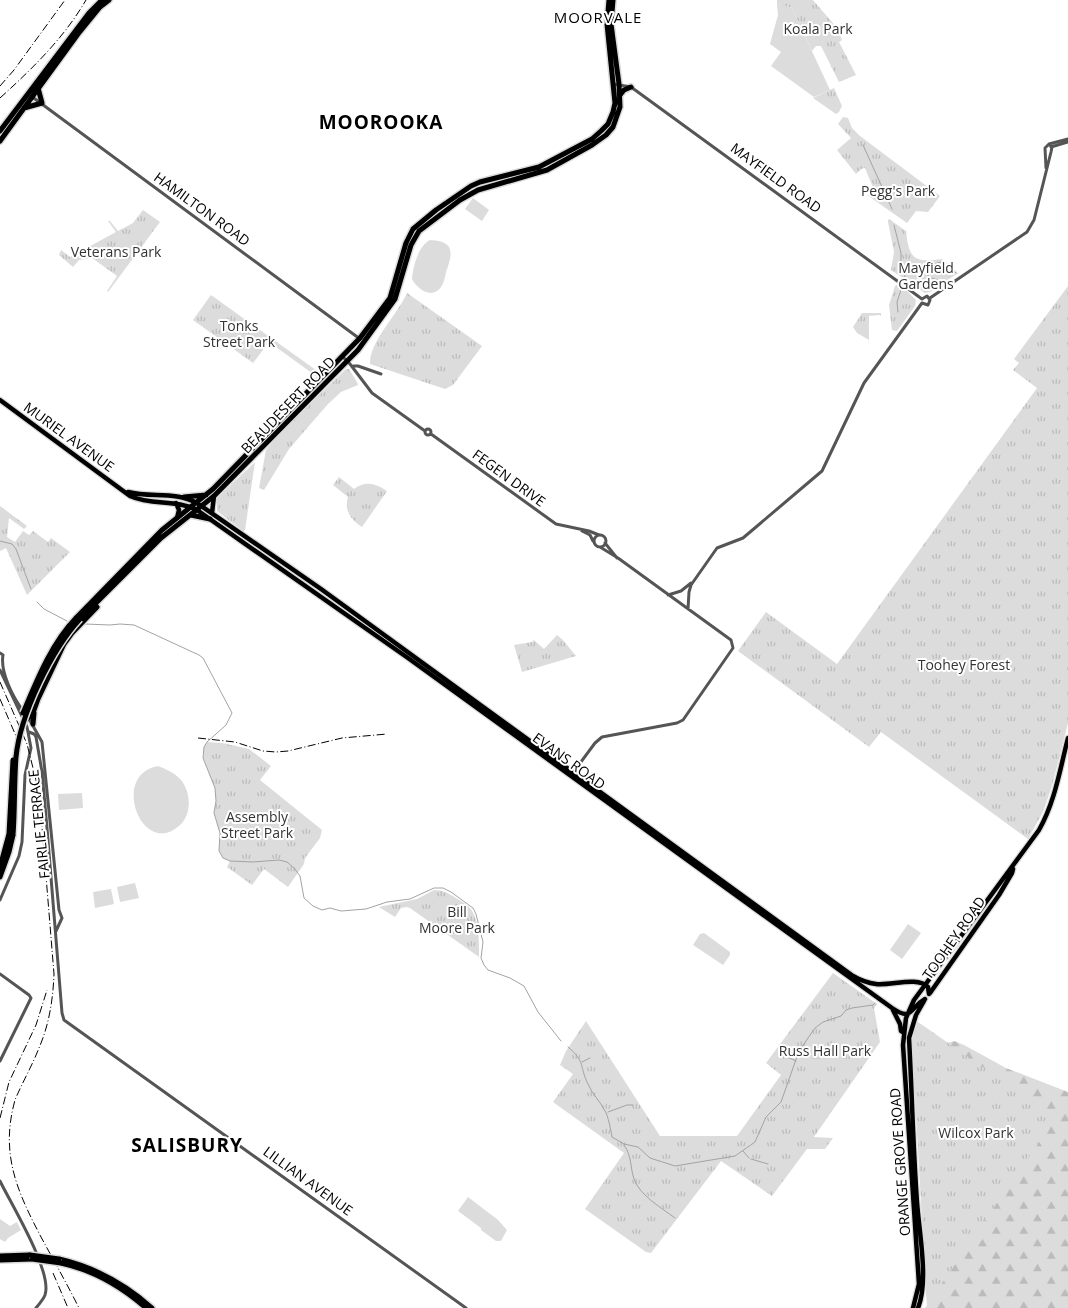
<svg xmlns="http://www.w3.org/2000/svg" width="1068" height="1308" viewBox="0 0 1068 1308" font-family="'Open Sans',sans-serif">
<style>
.green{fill:#dcdcdc}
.forest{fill:url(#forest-firs)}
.park{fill:url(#park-tufts)}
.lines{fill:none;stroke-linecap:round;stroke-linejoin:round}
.stream{stroke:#a3a3a3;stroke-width:1}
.major-casing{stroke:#dbdbdb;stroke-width:7}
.highway-casing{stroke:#dbdbdb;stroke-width:8}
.minor{stroke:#555;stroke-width:3}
.major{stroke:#000;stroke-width:4.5}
.highway{stroke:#000;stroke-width:5}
.rail{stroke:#000;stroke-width:1;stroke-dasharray:8 2.5 1 2.5;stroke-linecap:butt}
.highway-bridge-casing{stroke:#dbdbdb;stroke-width:8;stroke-linecap:butt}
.highway-bridge{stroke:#000;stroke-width:5}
.labels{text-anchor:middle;stroke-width:4;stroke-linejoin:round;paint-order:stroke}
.park-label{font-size:14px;fill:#333;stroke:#fff}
.street-label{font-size:14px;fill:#000;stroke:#fff}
.neighbourhood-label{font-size:15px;letter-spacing:1px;fill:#000;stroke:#fff}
.district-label{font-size:19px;font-weight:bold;letter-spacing:1px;fill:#000;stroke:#fff}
</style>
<defs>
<pattern id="forest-firs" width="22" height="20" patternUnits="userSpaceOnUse" patternTransform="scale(1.25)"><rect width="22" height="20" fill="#dcdcdc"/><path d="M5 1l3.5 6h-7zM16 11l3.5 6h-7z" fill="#bbb"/></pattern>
<pattern id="park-tufts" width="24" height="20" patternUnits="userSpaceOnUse" patternTransform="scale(1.25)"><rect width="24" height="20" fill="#dcdcdc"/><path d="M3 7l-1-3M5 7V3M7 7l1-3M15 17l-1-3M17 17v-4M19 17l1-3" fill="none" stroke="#bbb"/></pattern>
</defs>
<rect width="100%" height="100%" fill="#fff"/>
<path class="green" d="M777 4 792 8 830 90 814 97 771 66 781 52 770 44 778 15Z
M473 198 489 210 482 221 465 209Z
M430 240C455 241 453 253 446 272 445 277 444 283 441 287 432 300 417 289 412 279 413 267 418 246 430 240Z
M158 766C166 769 175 773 181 780 191 792 192 814 180 825 143 860 109 775 158 766Z
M82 793 83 808 59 810 58 794Z
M135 883 139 898 120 902 117 887Z
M111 889 114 904 95 908 93 892Z
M908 924 921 933 902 959 890 950Z
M704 933 730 952V955L723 965 693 945 700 934Z
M468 1197 498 1220 507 1230 501 1241H496L481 1230V1228L458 1211Z
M0 1219 10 1226 17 1222 21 1230 8 1238 5 1242 0 1239Z"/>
<path class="forest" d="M917 1022 947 1043 954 1041 964 1045 1006 1068 1068 1092V1308H925L927 1305 912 1041Z"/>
<path class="park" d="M777 0H813L837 28 842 40 839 42 856 75 839 82 821 46H816L812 51 792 8 777 4Z
M834 88 842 106 839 112 836 114 813 98Z
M843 117 848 118 852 128 860 136 940 196 928 212 916 211 907 223 867 195 873 194 874 190 865 168 861 169 856 174 837 150 851 138 838 124Z
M143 210 160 222 108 292 107 291 117 276 92 258 79 260 73 267 59 255 61 250 70 257 116 232 108 221H110L118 231 133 223Z
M889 219 906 231C909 259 914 263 942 259L958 273 930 292 925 293 891 270 894 252 888 222Z
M898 284 901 285 916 300 915 306 897 331 892 330 889 305 895 286Z
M1068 286V723L1052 786 1043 812 1028 839 881 732 869 747 738 651 766 612 837 664 1037 388 1013 370 1019 363 1014 359Z
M407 293 482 346 453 385 445 389 370 364C369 342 398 314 407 293Z
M211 295 320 373 316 376 269 342 253 363 193 320Z
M862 313H881V316L879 315 869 316V340L857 333 853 327Z
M346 369H349L357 382 358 385 341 392 328 404 289 449 264 490 259 488 266 450 279 434Z
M255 462 245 530 243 531 217 511V498Z
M339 477 354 489C366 480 376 484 387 491L362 527C350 519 344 510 348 497L333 485Z
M0 506 27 526 24 529 9 518 7 537 15 542 23 531 29 535 33 531 48 542 51 538 70 552 27 595 6 548 0 551Z
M557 635 563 640 576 656 522 672 514 645 532 642 534 640 544 649Z
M207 742 222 743 249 749 271 766 260 780 322 830 320 838 305 858 304 864 288 887 264 869 252 885 227 867 230 861 223 858 219 851 220 833 214 813 216 801 215 788 203 758 204 747Z
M434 890C443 890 448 893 456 898 460 901 466 903 469 907 480 918 479 942 479 957L410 908 407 907 401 908 395 917 379 907 417 899Z
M833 973 877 1004 874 1008 880 1042 814 1137 833 1138 825 1149H807L772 1196 721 1161 651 1253 646 1252 585 1209 624 1153 553 1102 573 1074 560 1065 566 1051 586 1021 660 1136H737L781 1075 766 1063Z
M918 1022 1056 1118 927 1305 912 1041Z"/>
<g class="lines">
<path class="stream" d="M863 145 892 209
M894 225 901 253V264L906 272 904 279
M923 267 929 277 943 282
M906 272 941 262 956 273
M898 312 897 302 902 287
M0 541 12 544 16 549 31 589
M37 602 44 609 67 621
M85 624 110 625 120 624 134 625 199 655 203 658 232 713 226 725 207 742 204 747 203 758 215 788 216 801 214 813 220 833 219 851 223 858 230 861 253 862 279 860 287 862 294 868 300 876 304 898 313 906 322 910 330 908 341 911 366 909 387 902 410 899 434 888H443L451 892 473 908 476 914 483 942 481 958 484 965 488 970 510 978 524 986 538 1012 561 1041
M779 1045 781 1054 796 1061
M568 1047C586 1062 579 1066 588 1084 592 1094 600 1101 605 1111 608 1115 611 1131 612 1137L624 1144 638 1147 650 1158 675 1166 735 1156 755 1142 766 1117 781 1102 799 1051 815 1028 823 1022 841 1016 846 1010 852 1008 873 1005 875 1003
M582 1062 590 1058
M608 1112 627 1105H633
M624 1145C632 1156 630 1167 634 1179 640 1196 662 1208 675 1218
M743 1151 749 1158
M751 1159 768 1164"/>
<g class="major-casing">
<path id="major" d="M0 400 130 496C152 506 176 499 197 510L408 658 892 1008C913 1022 909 1008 925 999
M128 492C151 498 175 491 197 503L321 589 853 976C860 980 868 983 876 984 891 986 917 976 928 987L929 994
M176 503 179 510 177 518
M212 513 214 496
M930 993 999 895 1012 873 1013 869
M893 1010 900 1024 901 1031 904 1033
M913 1308 919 1284 903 1045 906 1018 914 1000 1039 830C1055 802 1060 769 1068 738
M918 1308C929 1281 919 1232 917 1202 913 1147 912 1092 909 1038L916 1015 924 1001"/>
</g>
<g class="highway-casing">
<path id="highway" d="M620 95 624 90 631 87
M24 108 42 103 38 88
M0 131 89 13 102 0
M0 141 78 34 100 7 109 0
M184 497 206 495
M191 515 210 519
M76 618 162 530 213 489 360 338 390 298 406 243 413 229 436 210 471 186 480 182 539 167 592 139 601 131 608 124 613 112 615 103 607 24 609 0
M80 619 161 538 214 496 358 350 395 299 411 245 419 231 460 200 478 190 547 170 592 145 606 135 613 127 620 107 619 84 611 24 613 0
M24 722 33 713 38 699 64 644 72 633 97 607
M33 724 34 713
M0 867 9 834
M0 877 9 852 13 835
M0 1256 30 1255
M59 1259C94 1267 125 1284 152 1308
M0 1260 32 1259
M61 1263C93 1270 122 1287 146 1308"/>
</g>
<path class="minor" d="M613 84 631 87 922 299
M31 96 360 339
M1049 144 1068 139
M1051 147 1068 142
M1046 168 1045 148 1049 144
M930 298 1027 232 1034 220 1051 152 1052 147 1049 144
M922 299 927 296 930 300 928 305 922 303
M342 356 350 364 372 393 425 431
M353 366H358L381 374
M425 432a3 3 0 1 1 6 0a3 3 0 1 1-6 0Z
M431 434 556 524 589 531 599 535
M582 531 590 535 593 541
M594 541a6 6 0 1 1 12 0a6 6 0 1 1-12 0Z
M605 543 617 558
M668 595 681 591 691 583
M688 609 689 592 691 585 717 548 743 538 822 471 864 383 922 303
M0 653 3 655C0 672 13 698 24 712
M0 670 27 727 31 748 25 775 22 842 19 856 0 900
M28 717 42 742 59 910 62 918 56 931
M29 732 34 734 36 737 42 772 47 828 62 1013 64 1020 466 1308
M572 774 595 743 602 737 677 723 683 720 733 648 731 640 618 558 600 547
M0 974 29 995 31 998 0 1061
M0 1181C11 1204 53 1272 45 1295 43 1300 39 1304 36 1308"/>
<use href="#major" class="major"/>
<use href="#highway" class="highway"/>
<path class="rail" d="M0 86 14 70 65 0
M0 98C32 69 64 38 86 0
M0 682 27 744 36 780 42 827 54 974C53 1000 49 1025 39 1048 32 1066 22 1083 15 1100 0 1154 17 1191 41 1237 54 1261 67 1284 79 1308
M0 699 19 743
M198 738 235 742 263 751 276 752 288 751 342 738 387 734
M0 1118 9 1082 36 1025 47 990
M53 1273 68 1308"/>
<g class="highway-bridge-casing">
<path id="highway-bridge" d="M23 713C37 680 51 644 76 618
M9 834 13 760
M13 835C15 809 14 783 16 757 20 715 52 649 80 619
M30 1255 59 1259
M32 1259 61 1263"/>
</g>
<use href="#highway-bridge" class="highway-bridge"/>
</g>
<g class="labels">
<g class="park-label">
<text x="818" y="34">Koala Park</text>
<text x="898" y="196">Pegg's Park</text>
<text x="116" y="257">Veterans Park</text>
<text x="926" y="273">Mayfield<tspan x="926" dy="16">Gardens</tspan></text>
<text x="239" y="331">Tonks<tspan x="239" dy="16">Street Park</tspan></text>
<text x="964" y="670">Toohey Forest</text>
<text x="257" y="822">Assembly<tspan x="257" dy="16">Street Park</tspan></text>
<text x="457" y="917">Bill<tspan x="457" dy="16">Moore Park</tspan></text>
<text x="825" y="1056">Russ Hall Park</text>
<text x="976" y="1138">Wilcox Park</text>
</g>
<g class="street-label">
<text transform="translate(776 178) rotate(36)" y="5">MAYFIELD ROAD</text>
<text transform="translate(202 209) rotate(36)" y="5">HAMILTON ROAD</text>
<text transform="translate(288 405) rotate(-46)" y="5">BEAUDESERT ROAD</text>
<text transform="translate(69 437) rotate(36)" y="5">MURIEL AVENUE</text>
<text transform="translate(509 478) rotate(36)" y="5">FEGEN DRIVE</text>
<text transform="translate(569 761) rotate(36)" y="5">EVANS ROAD</text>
<text transform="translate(39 824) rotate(-96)" y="5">FAIRLIE TERRACE</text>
<text transform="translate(954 938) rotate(-55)" y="5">TOOHEY ROAD</text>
<text transform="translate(900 1162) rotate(-94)" y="5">ORANGE GROVE ROAD</text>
<text transform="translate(308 1181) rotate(36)" y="5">LILLIAN AVENUE</text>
</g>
<g class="neighbourhood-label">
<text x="598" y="23">MOORVALE</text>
</g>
<g class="district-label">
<text x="381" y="129">MOOROOKA</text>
<text x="187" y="1152">SALISBURY</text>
</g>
</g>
</svg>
